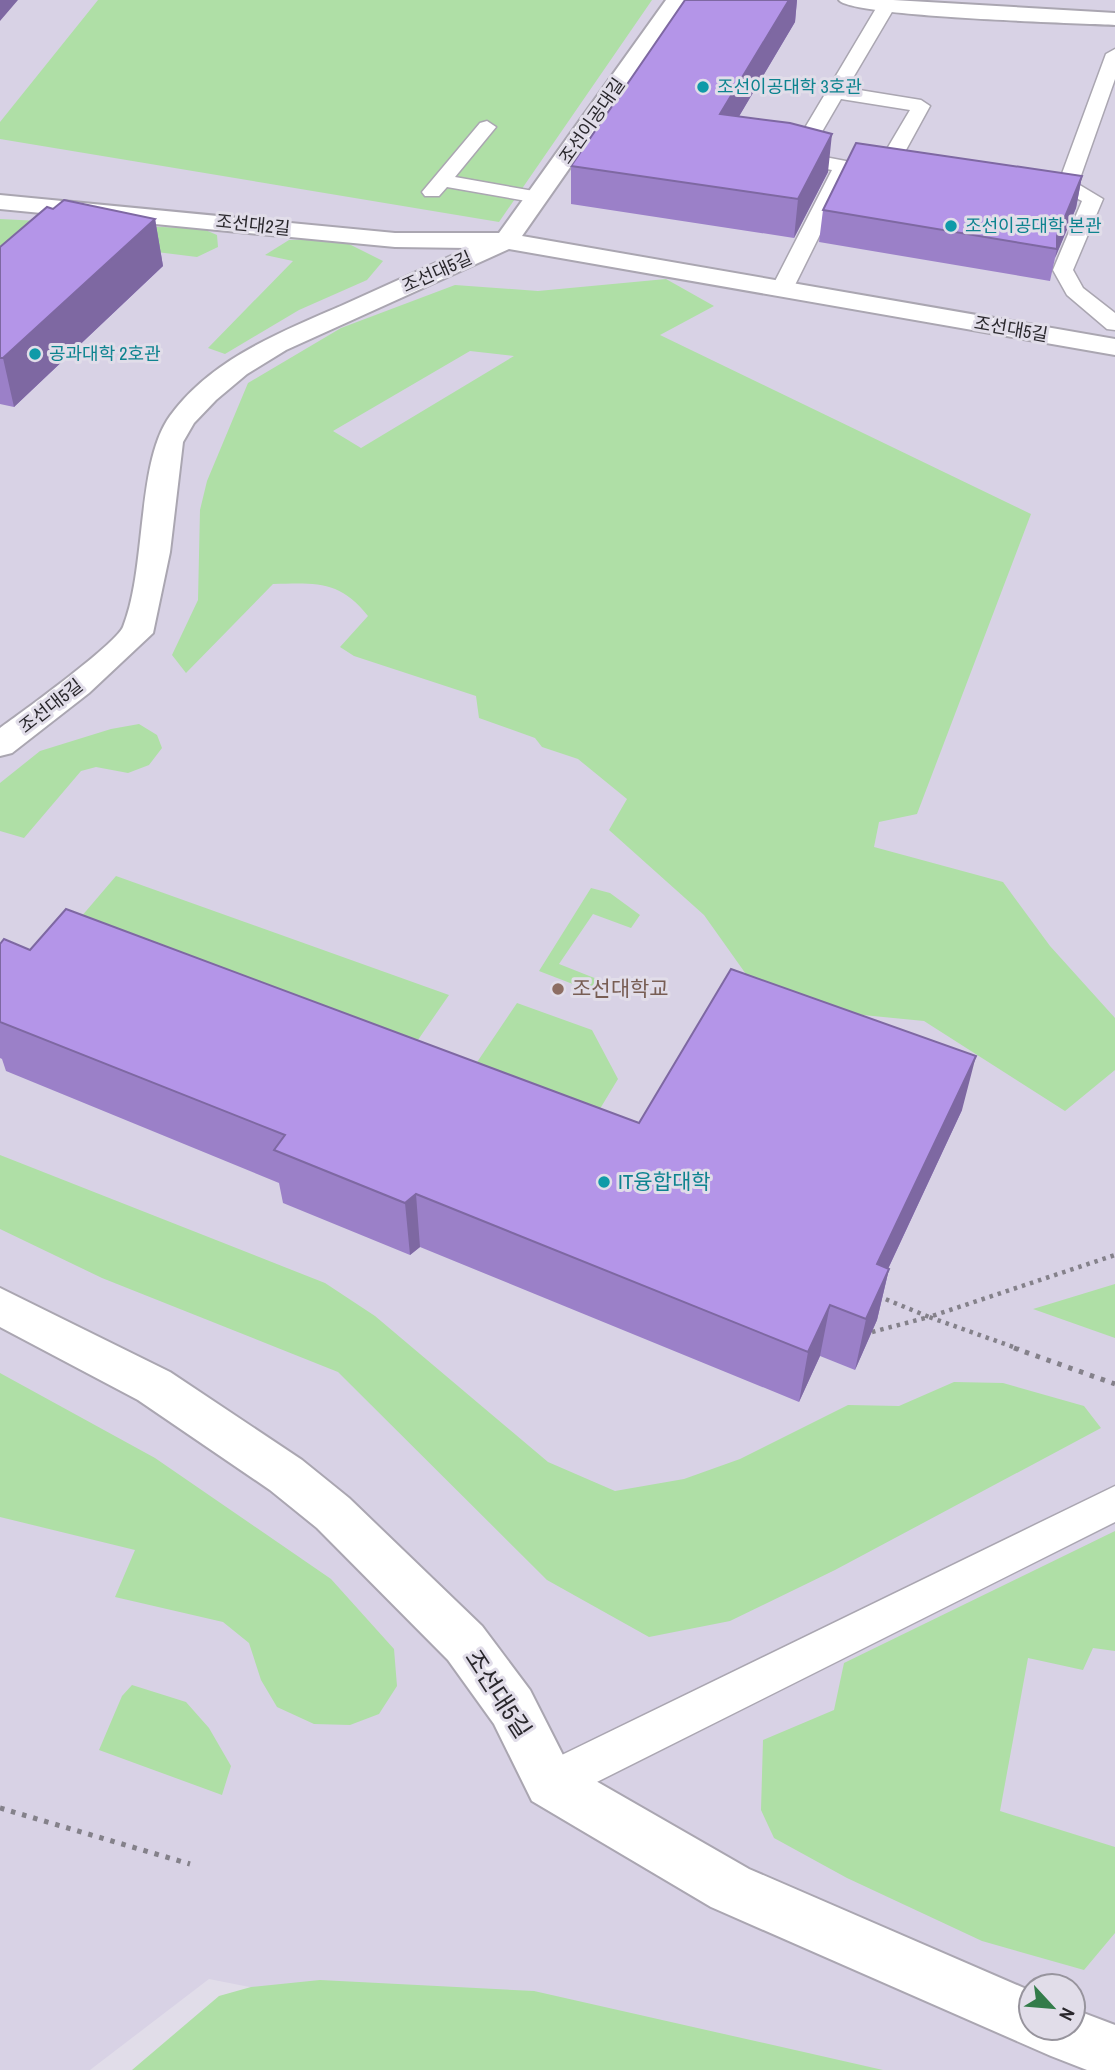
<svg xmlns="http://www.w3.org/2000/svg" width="1115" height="2070" viewBox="0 0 1115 2070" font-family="'Archivo Narrow','Noto Sans KR',sans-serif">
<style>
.built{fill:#d8d2e5;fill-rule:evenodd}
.green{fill:#afdfa6;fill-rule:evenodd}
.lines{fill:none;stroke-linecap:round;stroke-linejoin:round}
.lane-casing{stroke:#aaa6b1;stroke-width:3}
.street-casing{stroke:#aaa6b1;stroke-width:4}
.path-far1{stroke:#84818a;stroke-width:4.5;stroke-dasharray:3.5 5;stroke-linecap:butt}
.path{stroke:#84818a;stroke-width:5;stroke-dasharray:4.5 7;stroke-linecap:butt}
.lane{fill:#fff;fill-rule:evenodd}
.street{fill:#fff;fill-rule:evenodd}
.wall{fill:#9b80c8}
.shaded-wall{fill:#7e68a2}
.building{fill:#b495e8;stroke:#7e68a2;stroke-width:2}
.culture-dot{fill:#0f9aa8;stroke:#e1dde9;stroke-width:2.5}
.education-dot{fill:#8d6e63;stroke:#e1dde9;stroke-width:2.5}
.labels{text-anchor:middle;stroke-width:6;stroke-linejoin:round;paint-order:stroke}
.far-culture-label{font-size:18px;fill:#0d838f;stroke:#e1dde9;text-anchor:start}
.far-street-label{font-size:18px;fill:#29272c;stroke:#e1dde9}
.education-label{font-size:21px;fill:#785e54;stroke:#e1dde9;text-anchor:start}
.culture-label{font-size:21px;fill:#0d838f;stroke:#e1dde9;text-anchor:start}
.near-street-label{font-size:24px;fill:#29272c;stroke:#e1dde9}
</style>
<rect width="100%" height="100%" fill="#e1dde9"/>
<path class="built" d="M0 0H1115V2070H666L209 1979 90 2070H0ZM1031 1986H1073V2028H1031Z"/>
<path class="green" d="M98 0H652L499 222 0 139V122Z
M0 219 203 229 217 235 218 247 197 257 76 242 0 272Z
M339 239 383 261 367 280 299 310 225 354 208 348 293 261 265 255 289 240Z
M666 279 714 306 660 335 1031 514 917 814 879 822 874 847 1003 882 1050 946 1115 1018V1070L1065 1111 924 1021 822 1011 753 984 704 915 609 830 627 799 578 759 542 747 535 738 479 718 476 696 354 656 340 647 368 616C340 580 315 583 273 584L186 673 172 655 198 600 200 510 207 481 248 383 341 328 455 285 538 291ZM470 351 514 356 361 448 333 431Z
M139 724 157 735 162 748 149 765 128 773 96 767 81 771 24 838 0 831V783L40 751 111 729Z
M116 876 449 995 402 1063 63 938Z
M591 888 610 893 640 915 631 928 593 914 559 964 597 979 596 993 539 971Z
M517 1003 592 1030 618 1079 589 1127 465 1080Z
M0 1155 325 1283 375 1316 548 1462 615 1491 684 1479 740 1459 848 1405 899 1406 954 1382 1003 1383 1084 1406 1101 1428 835 1570 730 1621 649 1637 547 1580 338 1372 102 1278 0 1229Z
M1115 1284V1338L1033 1309Z
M0 1373 155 1458 331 1579 394 1649 397 1686 379 1714 350 1725 314 1724 277 1707 261 1680 249 1643 223 1622 115 1597 135 1550 0 1517Z
M1115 1531V1651L1093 1648 1083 1670 1028 1658 1000 1811 1115 1847V1933L1084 1970 982 1941 847 1878 774 1838 761 1810 763 1740 834 1710 844 1663Z
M132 1685 186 1702 209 1728 231 1766 222 1795 99 1750 122 1696Z
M320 1980 534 1991 883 2070H132L219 1996 251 1987Z"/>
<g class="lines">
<g class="lane-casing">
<path id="lane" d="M888 0 896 5 847 88 921 100 930 106 901 159 891 165 881 159 910 110 841 99 809 154 851 162 854 166 793 289 789 293H775L771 289 832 170 790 162 787 158 878 5Z
M1115 49V79L1078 184 1103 199 1073 270 1083 288 1115 313V330L1107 329 1067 295 1053 270 1082 201 1062 191 1031 186 1028 182 1038 176 1060 179 1106 54Z
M487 121 496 127 455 177 545 193 548 197 545 201 538 203 447 187 439 196H425L422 192 480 123Z
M1115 1486V1522L565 1798 550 1804 535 1798 529 1783 535 1768Z"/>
</g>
<g class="street-casing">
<path id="street" d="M666 0H687L522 236 1115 339V355L509 249 286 350 247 374 216 400 194 423 183 442 170 552 153 633 89 693 12 753 0 756V728C21 713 116 644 123 627 147 567 136 463 170 416 211 359 281 332 343 305 385 286 427 267 469 248L395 247 0 209V195L395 233H499Z
M839 0H893L1115 13V25C1080 23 850 17 839 0Z
M0 1288 170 1372 302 1460 349 1498 482 1626 530 1690 568 1765 749 1869 1031 1991V2028H1073V2009L1115 2025V2070H1087L1051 2056 711 1907 532 1801 494 1724 448 1660 317 1528 270 1490 138 1400 0 1327Z"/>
</g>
<path class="path-far1" d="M878 1296 929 1317 1115 1255
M872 1332 929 1317 1019 1349"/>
<path class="path" d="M1014 1348 1115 1384
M0 1808 190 1864"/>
<use href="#lane" class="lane"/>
<use href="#street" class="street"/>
</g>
<path class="wall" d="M685 0H797L795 22 739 116 828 172 794 238 571 204V166Z
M1082 176 1076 208 1055 258 1050 281 819 242 823 210Z
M53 209 155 219 163 266 14 407 0 404V247Z
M0 944 30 950 639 1123 962 1110 888 1269H889L877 1320 855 1370 820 1356 799 1402 420 1247 410 1255 283 1203 279 1183 6 1071 2 1059 0 1058Z"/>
<path class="shaded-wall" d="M0 0H18L0 21Z
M789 0H797L795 22 718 152 720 114Z
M832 134 828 172 794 238 798 199Z
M1082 176 1076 208 1055 258 1057 249V236Z
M155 219 163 266 14 407 3 358Z
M976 1056 962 1110 866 1316 877 1264Z
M416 1194 420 1247 410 1255 405 1203Z
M889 1269 877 1320 855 1370 866 1319Z
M830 1305 820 1356 799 1402 808 1352Z"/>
<path class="building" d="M685 0H789L720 114 790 123 832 134 798 199 571 166Z
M856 143 1082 176 1057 236V249L823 210Z
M64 200 155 219 3 358H0V247L47 207 53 209Z
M66 909 639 1123 731 969 976 1056 877 1264 889 1269 866 1319 830 1305 808 1352 416 1194 405 1203 274 1150 285 1135 0 1022V944L4 939 30 950Z"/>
<g class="culture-dot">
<circle cx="703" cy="87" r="7"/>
<circle cx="951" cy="226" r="7"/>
<circle cx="35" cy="354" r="7"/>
<circle cx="604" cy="1182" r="7"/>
</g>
<circle class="education-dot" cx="558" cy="989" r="7"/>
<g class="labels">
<g class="far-culture-label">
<text x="717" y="93">조선이공대학 3호관</text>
<text x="965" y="232">조선이공대학 본관</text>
<text x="49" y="360">공과대학 2호관</text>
</g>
<g class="far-street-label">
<text transform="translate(592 121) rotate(-55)" y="6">조선이공대길</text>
<text transform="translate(253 225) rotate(6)" y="6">조선대2길</text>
<text transform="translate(437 272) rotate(-24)" y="6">조선대5길</text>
<text transform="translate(1011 329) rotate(10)" y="6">조선대5길</text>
<text transform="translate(51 706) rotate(-38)" y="6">조선대5길</text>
</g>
<g class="education-label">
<text x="572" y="996">조선대학교</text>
</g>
<g class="culture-label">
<text x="618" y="1189">IT융합대학</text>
</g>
<g class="near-street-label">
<text transform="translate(498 1694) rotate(57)" y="8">조선대5길</text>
</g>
</g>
<g transform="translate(1052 2007) rotate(116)"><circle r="33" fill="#e1dde9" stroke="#97949d" stroke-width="2"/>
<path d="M0-5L12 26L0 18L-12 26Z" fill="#337c4a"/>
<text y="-10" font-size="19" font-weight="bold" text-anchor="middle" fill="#29272c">N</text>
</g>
</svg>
